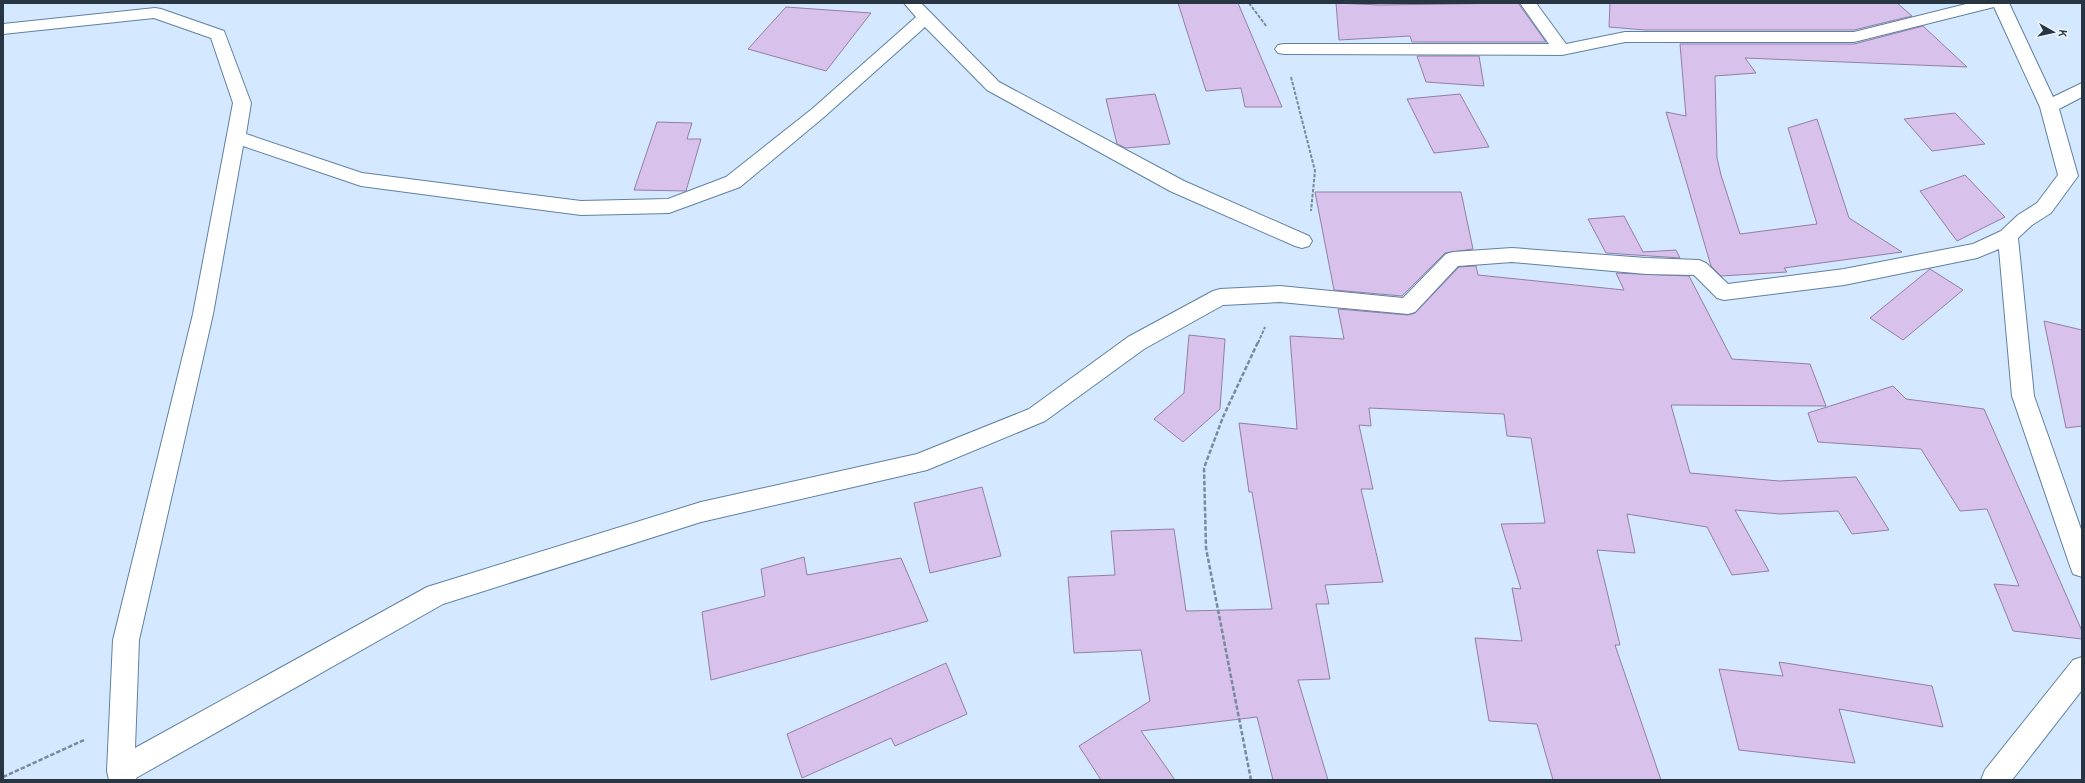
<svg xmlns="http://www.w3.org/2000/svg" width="2085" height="783" viewBox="0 0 2085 783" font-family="Overpass,sans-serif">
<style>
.building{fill:#d8c1eb;stroke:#937ea5}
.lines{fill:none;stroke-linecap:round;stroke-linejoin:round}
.minor-casing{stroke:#6080a1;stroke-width:2}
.path-far1{stroke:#798a9c;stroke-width:2;stroke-dasharray:3.5 1.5;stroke-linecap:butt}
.path{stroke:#798a9c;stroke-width:2.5;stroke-dasharray:4.5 2;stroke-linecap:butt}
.minor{fill:#fff;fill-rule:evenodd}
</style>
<rect width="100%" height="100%" fill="#d4e9ff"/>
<path class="building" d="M1178 3H1238L1282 107H1245L1241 88 1206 91Z
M1336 3 1380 5 1518 3 1546 42H1412L1410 36 1339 40Z
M1610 3H1897L1912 16 1854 30H1645L1609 27Z
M786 7 871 13 826 71 748 49Z
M1923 26 1967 67 1745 58 1756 73 1715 76 1717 158 1721 175 1740 234 1817 224 1788 128 1817 119 1849 218 1902 252 1784 268 1787 272 1721 276 1711 266 1666 112 1686 116 1680 44H1854Z
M1417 56H1479L1484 86 1426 82Z
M1155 94 1170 144 1126 148 1117 144 1106 99Z
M1460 94 1489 147 1434 153 1407 99Z
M1955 113 1985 144 1932 151 1904 119Z
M657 122 692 123 687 139H701L686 191 634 190Z
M1965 175 2005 217 1957 241 1920 191Z
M1315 192H1461L1473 249 1445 253 1402 296 1334 290Z
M1624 216 1643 252 1676 250 1680 258 1606 253 1588 219Z
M1476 266 1478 275 1624 290 1616 273 1689 276 1732 359 1810 364 1826 406 1671 405 1690 473 1779 481 1856 477 1889 530 1852 534 1838 511 1780 514 1735 510 1769 571 1732 575 1707 527 1627 514 1635 553 1597 550 1620 645H1615L1661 780H1553L1537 724 1489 721 1475 638 1522 641 1512 588 1521 589 1501 524 1545 523 1531 438 1507 436 1504 414 1369 408 1371 426 1359 425 1373 489H1361L1383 582 1325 585 1329 604H1316L1330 679 1298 680 1328 780H1273L1257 717 1141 731 1175 780H1101L1079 746 1150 701 1141 650 1074 653 1068 577 1115 575 1111 531 1174 529 1186 611 1272 609 1252 492H1249L1239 423 1297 429 1290 336 1344 339 1338 309 1408 315 1415 313 1459 267Z
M1930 269 1963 290 1903 340 1870 318Z
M2044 321 2082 330V426L2066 428Z
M1189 335 1225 339 1220 409 1183 442 1154 419 1184 393Z
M1893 386 1906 399 1984 409 2082 631V639L2013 631 1994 584 2019 586 1987 509 1960 511 1921 449 1818 442 1808 413Z
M982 487 1001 556 930 573 914 503Z
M804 557 807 575 901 558 928 621 711 680 702 612 765 596 761 569Z
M1779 662 1932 686 1943 727 1839 709 1855 763 1739 750 1719 669 1783 676Z
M946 663 967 714 895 746 891 738 802 778 787 734Z"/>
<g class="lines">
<g class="minor-casing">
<path id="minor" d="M904 3H921L999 82 1184 181 1309 236 1312 241 1309 246 1302 248 1295 246 1170 191 987 90 925 27 824 117 740 187 669 213 581 215 361 186 243 146 213 314 139 640 135 748 427 587 701 502 917 454 1029 409 1128 337 1213 291 1220 289 1280 286 1403 298 1446 254 1453 252 1512 248 1646 258 1699 260 1706 263 1728 284 1844 269 1973 244 2001 231 2018 215 2037 203 2058 175 2040 107 1994 7 1854 42H1625L1562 55 1284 54 1278 53 1275 49 1278 45 1284 44H1549L1520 3H1536L1566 44 1625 32H1854L1970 3H2009L2053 97 2082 83V97L2059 109 2078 176 2051 213 2032 225 2018 238 2034 396 2082 532V577L2073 574 2070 566 2012 396 1999 249 1977 258 1844 285 1724 300 1717 298 1694 275 1646 274 1512 262 1458 266 1415 312 1408 314 1280 302 1223 305 1144 349 1045 421 927 470 701 522 443 604 136 778 137 780H109L107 771 113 640 193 314 233 103 211 38 154 18 3 34V24L155 8 161 9 224 31 251 103 246 134 362 173 581 201 668 199 726 177 812 109 916 17Z
M2082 657V690L2012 780H1981L1985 770 2073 660Z"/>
</g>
<path class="path-far1" d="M1249 3 1267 27
M1291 77 1315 171 1311 211
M1258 343 1265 327"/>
<path class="path" d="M3 777 84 740
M1251 780 1206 548 1204 468 1223 417 1258 342"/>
<use href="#minor" class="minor"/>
</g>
<rect width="2085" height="783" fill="none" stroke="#283644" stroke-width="8"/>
<g transform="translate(2053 32) rotate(98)" stroke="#edf4fc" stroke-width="3" paint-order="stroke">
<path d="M0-3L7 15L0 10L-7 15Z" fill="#283644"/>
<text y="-6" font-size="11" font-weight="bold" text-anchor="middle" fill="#283644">K</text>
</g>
</svg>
